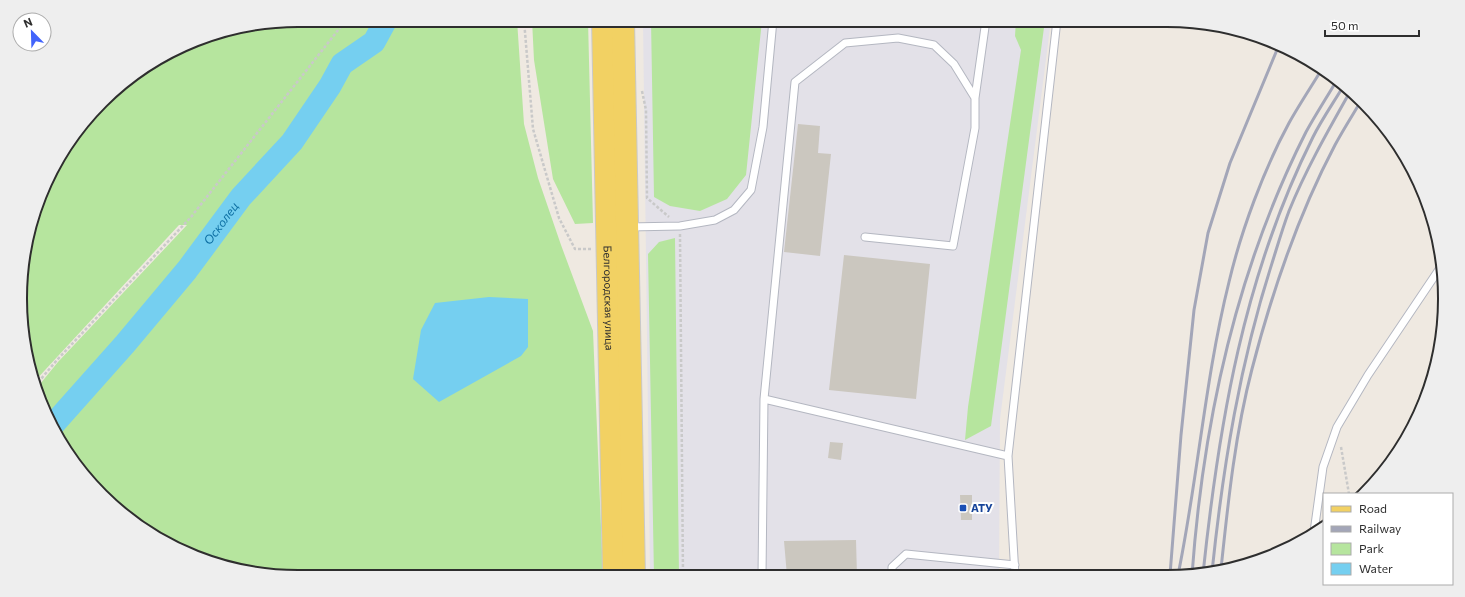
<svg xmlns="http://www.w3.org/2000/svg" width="1465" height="597" viewBox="0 0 1465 597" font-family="Commissioner,sans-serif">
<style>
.industrial{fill:#e3e1e8}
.green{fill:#b6e59e}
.water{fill:#75cff0}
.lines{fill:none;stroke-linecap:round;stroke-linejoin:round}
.river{stroke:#75cff0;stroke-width:23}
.building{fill:#cbc7bf}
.lane-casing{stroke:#b4b7c1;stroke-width:9}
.primary-casing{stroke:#c9c9c9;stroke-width:24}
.path{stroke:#c9c9c9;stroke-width:2.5;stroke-dasharray:3 2;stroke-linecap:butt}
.lane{stroke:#fff;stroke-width:7}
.primary{stroke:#f2d163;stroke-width:22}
.rail{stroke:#a3a6b8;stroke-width:3}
.transit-dot{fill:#1a4fb4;stroke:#fff;stroke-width:1.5}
.labels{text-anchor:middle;stroke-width:4;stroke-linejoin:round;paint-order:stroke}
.street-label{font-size:11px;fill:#2e2e2e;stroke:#fff}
.transit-label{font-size:11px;font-weight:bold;fill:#164399;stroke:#fff;text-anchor:start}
.water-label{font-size:12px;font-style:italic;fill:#0d6fa3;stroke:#fff}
.rim{fill:none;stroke:#2e2e2e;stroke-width:2}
</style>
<rect width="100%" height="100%" fill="#efe9e1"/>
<path class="industrial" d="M643 20H1051L1000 419 999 575 650 576Z"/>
<path class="green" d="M299 20H382L372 39 340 59 339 65 290 140 239 195 185 267 51 423 41 405 36 389 58 362 187 225H179L34 382 25 353 22 262 35 209 57 159 115 89 159 57 209 35Z
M393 20H517L524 124 538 178 561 245 593 331 603 576 299 577 209 562 129 519 67 453 54 430 127 349 245 202 321 118 350 70 377 50Z
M532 20H588L593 223 575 224 553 179 534 60Z
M651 20H762L746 175 727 199 700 211 670 206 654 197Z
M1016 20H1045L991 426 965 440 968 407 1021 50 1015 36Z
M675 238 679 576H654L648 254 659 242Z"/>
<path class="water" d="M489 297 528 299V347L521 356 439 402 413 379 421 330 435 303Z"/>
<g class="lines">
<path class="river" id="s1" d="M52 426 125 344 187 270 241 197 292 142 330 86 342 64 374 42 386 20"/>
</g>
<path class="building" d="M798 124 820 126 818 153 831 154 820 256 784 252Z
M844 255 930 264 916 399 829 390Z
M830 442 843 443 841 460 828 458Z
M960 495H972V520H961Z
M856 540 857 576H787L784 541Z"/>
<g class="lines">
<g class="lane-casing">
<path id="lane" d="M975 98 986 20
M629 227 680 226 715 220 734 210 751 190 763 127 773 20
M865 237 953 246 975 128V98L954 64 934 45 898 38 845 43 795 82 764 399 1008 456
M1314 532 1323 467 1337 427 1368 375 1442 265
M892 575V567L906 554 1015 565
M1015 575 1008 456 1057 20
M762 576 764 399"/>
</g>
<g class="primary-casing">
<g id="primary">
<path id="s2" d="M603 20 614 576"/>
<path d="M623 20 634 576"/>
</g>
</g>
<path class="path" d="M524 20 533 129 559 218 575 249H592
M642 91 646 110 647 198 669 217
M680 234 683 576
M35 386 57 360 191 217 346 20
M1341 447 1349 494"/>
<use href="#lane" class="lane"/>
<use href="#primary" class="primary"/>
<path class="rail" d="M1221 569C1228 503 1235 434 1252 369 1272 292 1298 215 1335 145 1343 130 1352 116 1361 101
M1212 572C1223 466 1240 362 1273 260 1278 244 1283 227 1289 211 1306 169 1329 129 1351 90
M1203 574C1219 422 1244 275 1313 137 1322 119 1334 102 1344 85
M1170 575 1181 435 1194 310 1208 233 1230 163 1279 45
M1178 575C1198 478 1205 378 1229 282 1241 231 1264 169 1289 123 1299 105 1311 87 1322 69
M1192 575C1203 423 1237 268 1306 132 1316 114 1327 97 1337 80"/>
</g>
<rect class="transit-dot" x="959" y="504" width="8" height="8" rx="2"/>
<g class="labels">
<g class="street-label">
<text dy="4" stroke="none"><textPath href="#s2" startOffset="278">Белгородская улица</textPath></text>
</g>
<g class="transit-label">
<text x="971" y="512">АТУ</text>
</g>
<g class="water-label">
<text dy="4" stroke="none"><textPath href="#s1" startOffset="264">Осколец</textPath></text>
</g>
</g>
<path d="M0 0H1465V597H0ZM298 27H1167A271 271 0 0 1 1438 298V299A271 271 0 0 1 1167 570H298A271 271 0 0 1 27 299V298A271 271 0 0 1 298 27Z" fill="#eee" fill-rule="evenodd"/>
<path class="rim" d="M298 27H1167A271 271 0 0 1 1438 298V299A271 271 0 0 1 1167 570H298A271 271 0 0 1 27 299V298A271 271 0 0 1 298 27Z"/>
<rect x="1323" y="493" width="130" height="92" fill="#ffffff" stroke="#ababab"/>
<rect x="1331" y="506" width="20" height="6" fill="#f2d163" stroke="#ababab"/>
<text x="1359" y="513" font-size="12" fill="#2e2e2e">Road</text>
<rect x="1331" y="526" width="20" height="6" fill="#a3a6b8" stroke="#ababab"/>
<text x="1359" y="533" font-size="12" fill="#2e2e2e">Railway</text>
<rect x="1331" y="543" width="20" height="12" fill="#b6e59e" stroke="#ababab"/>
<text x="1359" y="553" font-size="12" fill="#2e2e2e">Park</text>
<rect x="1331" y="563" width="20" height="12" fill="#75cff0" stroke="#ababab"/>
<text x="1359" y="573" font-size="12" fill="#2e2e2e">Water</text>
<g transform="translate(32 32) rotate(337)"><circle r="19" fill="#ffffff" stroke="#ababab"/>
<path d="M0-3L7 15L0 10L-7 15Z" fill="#4264fb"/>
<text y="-6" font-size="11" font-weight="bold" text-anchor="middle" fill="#2e2e2e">N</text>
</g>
<path d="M1325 30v6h94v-6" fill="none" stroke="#2e2e2e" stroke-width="2"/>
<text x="1331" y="30" font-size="12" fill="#2e2e2e" stroke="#ffffff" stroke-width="3" paint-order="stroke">50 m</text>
</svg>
